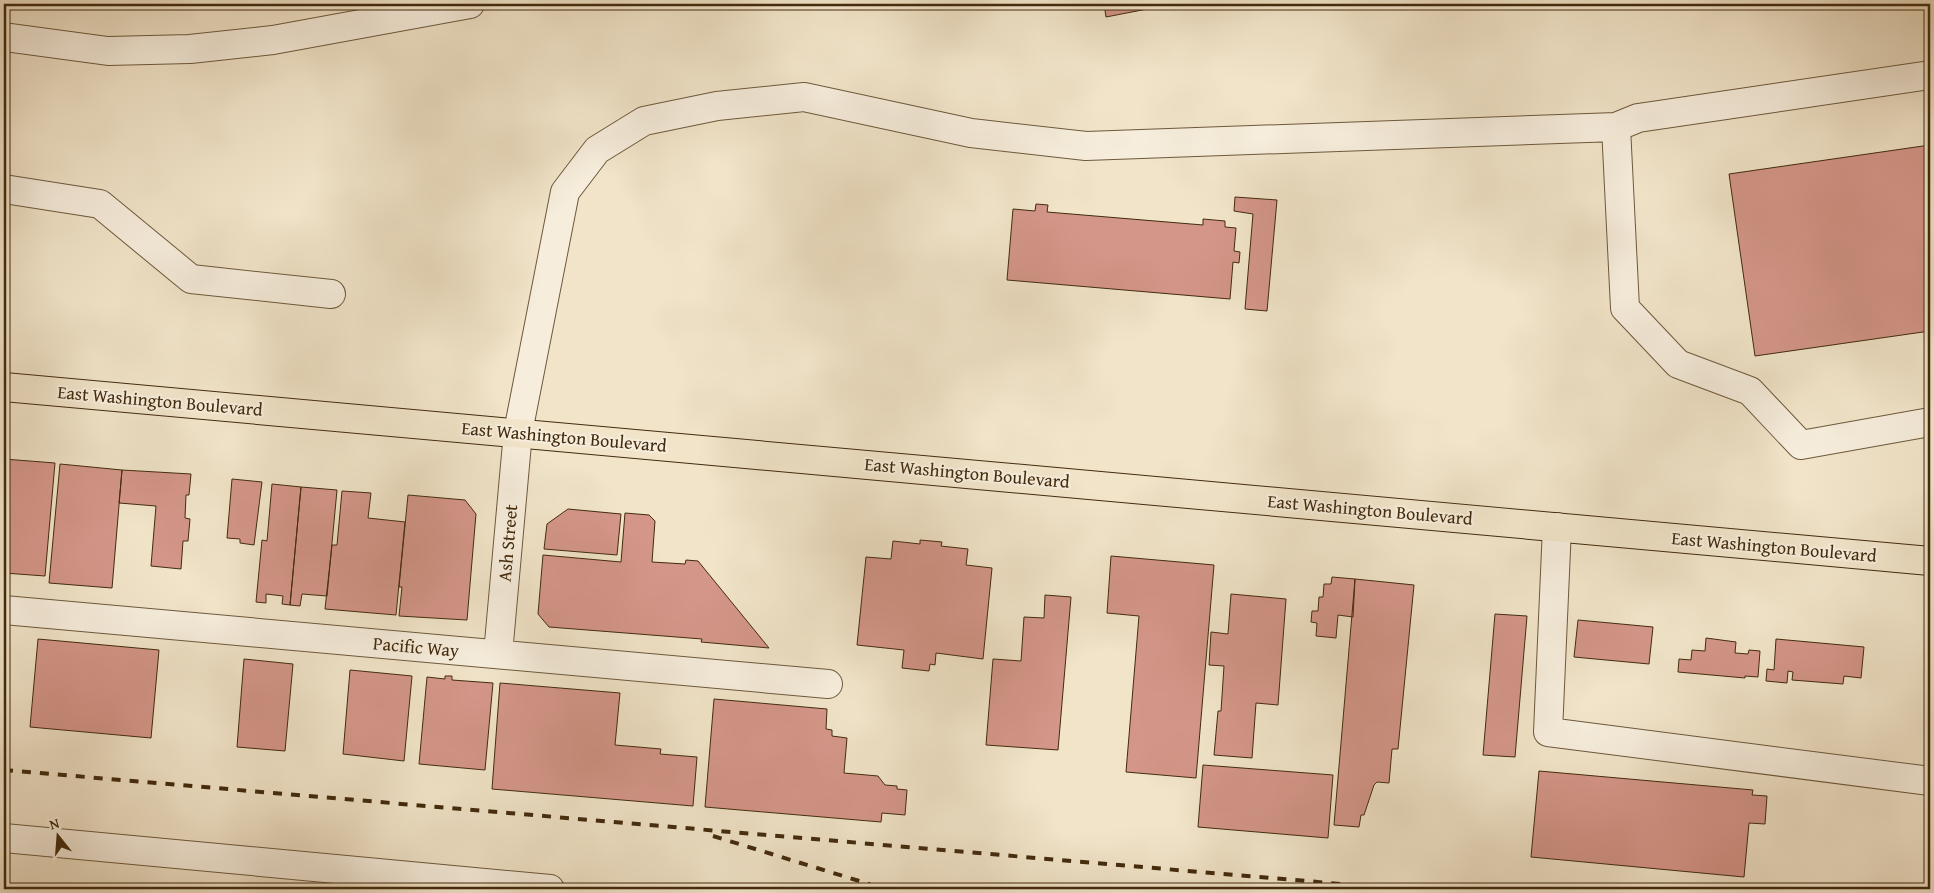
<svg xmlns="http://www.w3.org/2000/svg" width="1934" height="893" viewBox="0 0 1934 893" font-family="'Gentium Book Plus',serif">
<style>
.building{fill:#d49689;stroke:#422b0d}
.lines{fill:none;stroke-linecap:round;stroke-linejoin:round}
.minor-casing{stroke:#6e593c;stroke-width:30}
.major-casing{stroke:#422b0d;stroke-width:30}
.minor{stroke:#f6eddc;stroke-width:28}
.major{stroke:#f1e4c9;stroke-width:28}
.rail{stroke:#422b0d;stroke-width:4;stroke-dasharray:9 9;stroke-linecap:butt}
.labels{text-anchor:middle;stroke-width:4;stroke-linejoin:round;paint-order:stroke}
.street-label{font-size:18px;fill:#422b0d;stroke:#f6eddc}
</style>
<rect width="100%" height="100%" fill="#f1e4c9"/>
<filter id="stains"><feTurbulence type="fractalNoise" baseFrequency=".004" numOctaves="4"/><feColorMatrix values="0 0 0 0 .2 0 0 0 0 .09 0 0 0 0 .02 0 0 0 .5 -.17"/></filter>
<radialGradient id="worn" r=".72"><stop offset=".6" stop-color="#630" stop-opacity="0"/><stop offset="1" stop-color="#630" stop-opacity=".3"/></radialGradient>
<path class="building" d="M1104 4H1173L1106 17Z
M1930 145V331L1755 356 1729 174Z
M1235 197 1277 200 1267 311 1245 309 1253 214 1234 211Z
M1036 204 1048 205 1047 212 1203 225V219L1225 221V227L1236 228 1234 251 1240 252 1239 263 1233 262 1230 299 1007 280 1013 209 1035 211Z
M4 459 55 463 45 576 4 573Z
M60 464 122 470 112 588 49 583Z
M122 470 191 474 189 495H186L185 518 190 519 188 541H183L181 569 151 566 156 506 119 503Z
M232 479 262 482 254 545 240 543V539L227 538Z
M272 484 301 487 290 605 282 604 283 596 266 594V603L256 602 262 540 267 541Z
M301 487 337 490 327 596 302 594 300 606 290 605Z
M342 491 371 493 368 518 405 522 396 615 325 609 332 545H337Z
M408 495 465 500 476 514 467 620 399 616 402 587H399Z
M568 509 621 514 617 555 544 549 547 524Z
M625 513 649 515 655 521 652 562 685 564 686 560 698 561 769 648 701 642 702 639 549 627 538 614 543 555 621 562Z
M920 540 942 542 941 546 968 549 966 565 992 568 983 659 936 653 935 665 930 664 929 671 902 668 904 650 857 645 866 557 891 559 893 541 920 544Z
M1111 556 1214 565 1196 778 1126 772 1139 616 1107 613Z
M1332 577 1355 579 1353 617 1338 615 1336 638 1316 636 1317 623 1311 622 1312 611H1318L1319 597H1323L1324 584H1331Z
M1355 579 1414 585 1398 749H1392L1389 783 1377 782 1374 785 1364 815H1361L1359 827 1334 825Z
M1231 594 1286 599 1278 705 1256 703 1252 758 1214 755 1218 711H1221L1224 666 1209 665 1211 632 1228 634Z
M1045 595 1071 597 1058 750 986 745 993 659 1021 661 1024 617 1044 618Z
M1495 614 1527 616 1515 757 1483 755Z
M1578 620 1653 627 1649 664 1574 657Z
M1706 638 1736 642 1735 653 1748 654 1749 650 1760 651 1758 677 1745 676V678L1678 672 1679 659 1691 660 1692 650 1705 651Z
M38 639 159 650 151 738 30 727Z
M1776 639 1864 647 1861 678 1844 676 1843 684 1792 680 1793 672 1788 671 1787 683 1766 681 1767 669 1774 670Z
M244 659 293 664 285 751 237 747Z
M350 670 412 676 404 761 343 754Z
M445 676H452V680L493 683 485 770 419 764 427 677 445 679Z
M500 683 620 693 615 745 661 749 660 754 697 757 693 806 492 789Z
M714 699 827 709 826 729 832 730V736L847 738 844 773 878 776 885 785 897 786V789L907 790 905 815 882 813 881 822 705 807Z
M1203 765 1333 775 1328 838 1198 827Z
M1539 771 1753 790 1752 795 1767 796 1765 824 1749 823 1744 877 1531 857Z"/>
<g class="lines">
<g class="minor-casing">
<path id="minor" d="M4 37 108 51 190 49 273 40 470 4
M1930 75 1638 118 1616 127 1625 308 1678 364 1750 391 1801 445 1930 422
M4 189 100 204 191 279 331 294
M1557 527 1548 732 1930 781
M4 610 828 684
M498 654 518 432 565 192 597 150 644 121 717 106 804 97 971 133 1086 146 1616 127
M4 838 550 889"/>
</g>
<g class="major-casing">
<path id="major" d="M4 387 1930 561"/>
</g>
<use href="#minor" class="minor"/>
<use href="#major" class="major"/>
<path class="rail" d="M4 770 1400 889
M713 836 869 884 877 889"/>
</g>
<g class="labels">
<g class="street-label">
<text transform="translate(160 401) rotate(5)" y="6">East Washington Boulevard</text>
<text transform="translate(564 437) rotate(5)" y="6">East Washington Boulevard</text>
<text transform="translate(967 473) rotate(5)" y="6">East Washington Boulevard</text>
<text transform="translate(1370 510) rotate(5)" y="6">East Washington Boulevard</text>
<text transform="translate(508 543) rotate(-85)" y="6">Ash Street</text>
<text transform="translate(1774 547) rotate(5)" y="6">East Washington Boulevard</text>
<text transform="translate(416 647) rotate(5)" y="6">Pacific Way</text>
</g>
</g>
<rect width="1934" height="893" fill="none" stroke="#f1e4c9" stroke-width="20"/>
<rect x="5" y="5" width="1924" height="883" fill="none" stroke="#422b0d" stroke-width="2.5"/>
<rect x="10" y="10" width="1914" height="873" fill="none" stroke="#422b0d"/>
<g transform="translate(58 836) rotate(343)" stroke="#f6eddc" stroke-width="4" paint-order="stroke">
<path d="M0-4L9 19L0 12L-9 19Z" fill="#422b0d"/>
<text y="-8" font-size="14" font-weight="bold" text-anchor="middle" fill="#422b0d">N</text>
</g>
<rect width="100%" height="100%" filter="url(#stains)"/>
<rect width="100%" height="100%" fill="url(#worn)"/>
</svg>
